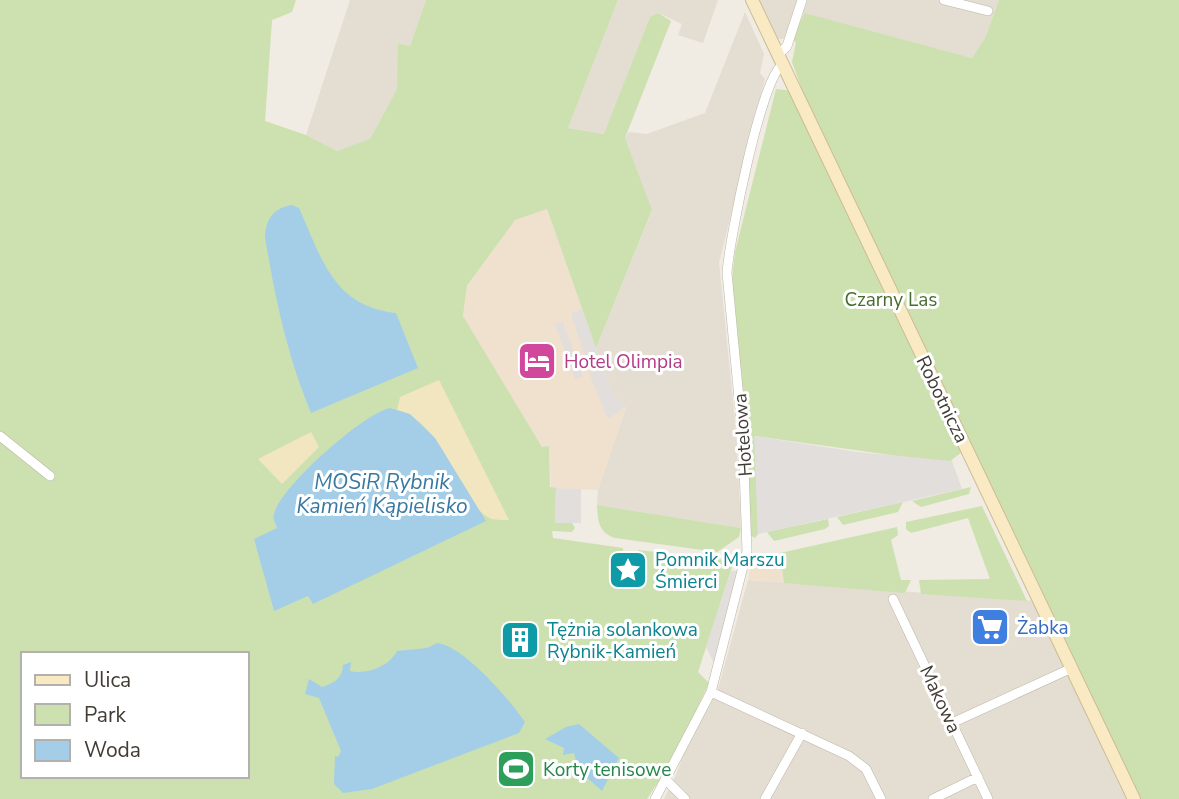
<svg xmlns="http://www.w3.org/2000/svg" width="1179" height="799" viewBox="0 0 1179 799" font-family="'Nunito Sans',sans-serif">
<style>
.residential{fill:#e3ddd2}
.commercial{fill:#f0e1cf}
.green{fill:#cce1af;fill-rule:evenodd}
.sand{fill:#f2e6c1}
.parking{fill:#e1dedb}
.water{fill:#a4cee8}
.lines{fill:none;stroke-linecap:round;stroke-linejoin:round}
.street-casing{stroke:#bdb6aa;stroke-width:10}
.secondary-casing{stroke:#ccbc96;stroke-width:14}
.street{stroke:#fff;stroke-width:9}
.secondary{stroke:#f9eac4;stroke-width:12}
.labels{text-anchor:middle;stroke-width:6;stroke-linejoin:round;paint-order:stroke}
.park-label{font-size:19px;fill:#476c2e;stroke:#fff}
.hotel-label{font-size:19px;fill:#b23c85;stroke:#fff;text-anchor:start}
.street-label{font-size:19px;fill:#413b34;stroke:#fff}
.culture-label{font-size:19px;fill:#0d838f;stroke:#fff;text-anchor:start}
.shop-label{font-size:19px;fill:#366cbe;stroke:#fff;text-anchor:start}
.leisure-label{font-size:19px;fill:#27864d;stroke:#fff;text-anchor:start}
.water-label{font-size:21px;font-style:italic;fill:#3879a1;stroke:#fff}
</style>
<rect width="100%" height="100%" fill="#f0ebe3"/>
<path class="residential" d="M350 0H426L410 46 399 43 397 89 370 139 337 151 306 135Z
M618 0H718L703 43 678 35 682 24 658 13 650 17 605 134 568 128Z
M759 0H999L985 38 972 58 794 11 784 39H778Z
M745 12 764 54 760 73 765 79 719 263 736 431 741 528 597 505 598 489 626 408 612 392 596 348 652 211 625 138 629 132 647 134 705 113Z
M748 580 1034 601 1138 799H664L676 775 709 683 717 693Z"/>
<path class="commercial" d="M547 209 612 392 626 408 598 490 551 488 549 447H542L463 317 467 287 515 219Z
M780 553 784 583 748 580 752 560Z"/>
<path class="green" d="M0 0H296L292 12 272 20 265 121 306 135 337 151 370 139 397 89 398 43 410 46 426 0H618L568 128 604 134 650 17 658 13 671 21 625 138 652 210 596 348 547 209 515 220 467 286 463 316 542 447 549 446 550 487 556 488 555 523H572L575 528 572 532 552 531 553 538 623 548 620 577 634 578 638 550 734 561 698 672 709 683 672 761 647 799H0ZM23 654H247V776H23Z
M999 0H1179V799H1138L963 451 948 463 755 436 758 534 755 538 750 535 748 447 732 280 735 252 776 89 803 92 792 62 796 43 793 39 804 13 972 58 985 38Z
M971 487 969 494 921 507 912 501Z
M903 502 898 512 843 525 837 517Z
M597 505 741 528 739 537 717 552 615 538C598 532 598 521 597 505Z
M982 506 1027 601 921 594 919 580 990 579 968 518 911 533 906 529V522Z
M828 519 829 526 825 529 774 541 767 532Z
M897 527 898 535 891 540 901 580H911L905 593 784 583 780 553Z"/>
<path class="sand" d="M439 380 509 520C504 520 497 520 492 519 460 508 449 425 397 410L400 397Z
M311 432 319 447 282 484 258 459Z"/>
<path class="parking" d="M582 309 600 359 587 363 571 313Z
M563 322 583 377 575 379 555 324Z
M603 368 612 392 625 407 608 419 589 373Z
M754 436 857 452 952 461 962 489 758 534Z
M556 488 581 489V523H555Z
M731 571H738L714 663 706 647Z"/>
<path class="water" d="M292 205 299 208C322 259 333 306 396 313L418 368 311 413C287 355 275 298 265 237 266 219 273 208 292 205Z
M390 408 410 414 435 438 486 521 313 604 308 596 274 611 254 539 277 528C276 523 272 520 274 514 280 487 364 413 390 408Z
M437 643C463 645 511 701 525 722L519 733 372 789 343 793 334 784 335 756 338 757 341 751 319 698 305 694 309 679 322 687C334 683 342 679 343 665L351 662 350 671C366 675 390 666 397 651L427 648Z
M579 724 619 758 602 791 578 770 574 753 563 755 564 748 545 739 566 727Z"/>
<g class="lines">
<g class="street-casing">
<path id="street" d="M944 0 988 11
M778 55 787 46 802 0
M0 436 50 476
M893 599 988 799
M711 692 849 756 866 769 881 799
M952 723 1072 668
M667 781 685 799
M655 799 711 692 747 551 743 440 727 273C729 242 761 77 783 64
M765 799 802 733
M933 799 978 777"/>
</g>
<g class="secondary-casing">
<path id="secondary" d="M752 0 1134 799"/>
</g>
<use href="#street" class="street"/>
<use href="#secondary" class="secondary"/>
</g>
<defs>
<g id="hotel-square" transform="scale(2.0125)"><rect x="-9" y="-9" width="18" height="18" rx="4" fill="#d1479c" stroke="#fff"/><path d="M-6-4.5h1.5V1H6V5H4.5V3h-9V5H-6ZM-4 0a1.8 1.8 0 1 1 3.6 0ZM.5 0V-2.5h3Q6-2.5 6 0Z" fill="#fff"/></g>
<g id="sight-square" transform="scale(2.0125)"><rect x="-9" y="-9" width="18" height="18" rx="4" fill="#0f9aa8" stroke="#fff"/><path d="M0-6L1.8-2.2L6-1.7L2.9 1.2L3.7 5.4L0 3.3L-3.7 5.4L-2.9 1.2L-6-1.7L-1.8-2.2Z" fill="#fff"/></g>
<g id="supermarket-square" transform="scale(2.0125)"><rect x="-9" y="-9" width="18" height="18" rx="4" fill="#3f7fe0" stroke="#fff"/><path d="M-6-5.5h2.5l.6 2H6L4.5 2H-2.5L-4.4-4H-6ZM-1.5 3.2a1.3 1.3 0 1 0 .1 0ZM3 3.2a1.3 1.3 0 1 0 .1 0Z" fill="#fff"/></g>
<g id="building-square" transform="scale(2.0125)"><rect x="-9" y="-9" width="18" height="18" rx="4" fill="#0f9aa8" stroke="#fff"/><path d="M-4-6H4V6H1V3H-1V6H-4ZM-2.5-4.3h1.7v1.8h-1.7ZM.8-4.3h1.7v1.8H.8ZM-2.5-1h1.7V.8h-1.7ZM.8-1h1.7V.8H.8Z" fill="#fff"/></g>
<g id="stadium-square" transform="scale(2.0125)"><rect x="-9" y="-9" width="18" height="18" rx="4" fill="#2e9e5b" stroke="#fff"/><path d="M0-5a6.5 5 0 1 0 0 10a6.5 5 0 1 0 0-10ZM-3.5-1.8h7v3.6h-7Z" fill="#fff"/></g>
</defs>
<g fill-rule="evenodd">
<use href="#hotel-square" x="537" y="361"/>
<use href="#sight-square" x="628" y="570"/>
<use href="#supermarket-square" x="990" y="627"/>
<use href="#building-square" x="520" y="640"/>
<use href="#stadium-square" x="516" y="769"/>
</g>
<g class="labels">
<g class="park-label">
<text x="891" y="306">Czarny Las</text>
</g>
<g class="hotel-label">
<text x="564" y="368">Hotel Olimpia</text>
</g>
<g class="street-label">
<text transform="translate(943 399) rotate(64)" y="7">Robotnicza</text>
<text transform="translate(742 435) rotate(-94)" y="7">Hotelowa</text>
<text transform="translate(941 699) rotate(65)" y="7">Makowa</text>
</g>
<g class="culture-label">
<text x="655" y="566">Pomnik Marszu<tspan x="655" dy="22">Śmierci</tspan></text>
<text x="547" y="636">Tężnia solankowa<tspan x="547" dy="22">Rybnik-Kamień</tspan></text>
</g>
<g class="shop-label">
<text x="1017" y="634">Żabka</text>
</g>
<g class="leisure-label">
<text x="543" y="776">Korty tenisowe</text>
</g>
<g class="water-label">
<text x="382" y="489">MOSiR Rybnik<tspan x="382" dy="24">Kamień Kąpielisko</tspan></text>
</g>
</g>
<rect x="21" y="652" width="228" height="126" fill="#ffffff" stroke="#b3b1ae" stroke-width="2"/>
<rect x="35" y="675" width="35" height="10" fill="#f9eac4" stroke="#b3b1ae" stroke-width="2"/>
<text x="84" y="687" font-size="21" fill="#413b34">Ulica</text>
<rect x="35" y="704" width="35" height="21" fill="#cce1af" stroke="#b3b1ae" stroke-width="2"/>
<text x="84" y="722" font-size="21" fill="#413b34">Park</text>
<rect x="35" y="740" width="35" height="21" fill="#a4cee8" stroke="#b3b1ae" stroke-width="2"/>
<text x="84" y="757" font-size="21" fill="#413b34">Woda</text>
</svg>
